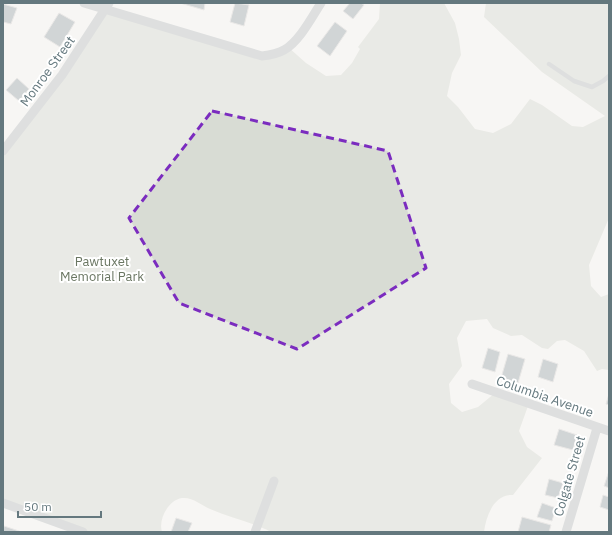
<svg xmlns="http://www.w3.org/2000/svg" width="612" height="535" viewBox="0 0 612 535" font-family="'IBM Plex Sans',sans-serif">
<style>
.green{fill:#d8dcd4}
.building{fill:#a3aeb2;stroke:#d9d8d7}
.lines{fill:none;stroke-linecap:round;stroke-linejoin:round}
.lane{stroke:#bec4c6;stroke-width:4.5}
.street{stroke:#bec4c6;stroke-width:9}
.marked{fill:none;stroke:#7b2cbf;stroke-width:3;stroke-dasharray:8 5;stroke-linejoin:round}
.labels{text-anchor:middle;stroke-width:4;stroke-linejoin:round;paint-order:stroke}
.street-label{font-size:13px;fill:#64787e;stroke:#fff}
.park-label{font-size:13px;fill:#6a7662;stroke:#fff}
</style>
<rect width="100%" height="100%" fill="#f7f6f4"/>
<path class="green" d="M380 3H444L455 23 459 39 461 55 452 73 447 96 458 107 475 129 493 133 511 124 530 99 542 105 572 126 583 127 605 116 542 72 484 17 486 3H609V218L589 265 591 286 601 297 609 294V370L602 369 597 371 584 351 565 340 557 341 548 349 542 348 522 335 511 336 493 328 487 319 466 321 457 338 462 366 449 384 451 403 462 412 478 407 495 393 528 406 519 431 527 447 542 458 513 495C494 494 486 516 484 532H271C252 522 230 518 210 509 201 505 193 497 182 498 168 500 158 520 162 532H87L3 501V152L106 8 258 56 288 47 306 63 326 76 341 75 352 63 360 49 358 47 379 19Z"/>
<path class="building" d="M180 3H205L204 10Z
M235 3 249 5 244 26 230 22Z
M350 3H361L364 5 353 19 343 11Z
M3 4 17 8 11 24 3 22Z
M59 13 75 22 60 47 44 37Z
M335 22 347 31 330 56 317 46Z
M17 78 29 89 19 101 6 90Z
M488 348 500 352 495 372 482 368Z
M508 354 525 359 518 383 501 378Z
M543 359 558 364 553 382 538 377Z
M609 394V405L606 404Z
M559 429 577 435 573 450 554 445Z
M609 471V488L604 486Z
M549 479 563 483 558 498 545 495Z
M603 495 609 497V510L600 507Z
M542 503 556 508 552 521 537 517Z
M522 517 551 525 549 532H518Z
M176 518 192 523 188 532H171Z
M4 526 22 532H3Z"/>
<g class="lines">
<path class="lane" d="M549 64 574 81 592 87 603 81 609 76"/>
<path class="street" d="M84 3 262 56C270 55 277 54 284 50 299 42 312 17 321 3
M3 151 62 75 109 3
M472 384 609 431
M3 503 83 532
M255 532 274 481
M566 532 597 428"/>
</g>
<path d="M0 0H612V535H0ZM212 111 388 151 426 268 297 349 179 303 129 218Z" fill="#f7f6f4" fill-opacity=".55" fill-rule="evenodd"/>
<path class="marked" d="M212 111 388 151 426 268 297 349 179 303 129 218Z"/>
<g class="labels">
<g class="street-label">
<text transform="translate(47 71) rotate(-54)" y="5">Monroe Street</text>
<text transform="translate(545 396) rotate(19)" y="5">Columbia Avenue</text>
<text transform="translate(569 476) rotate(-74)" y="5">Colgate Street</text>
</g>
<g class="park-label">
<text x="102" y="266">Pawtuxet<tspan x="102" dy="15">Memorial Park</tspan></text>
</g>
</g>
<rect width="612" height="535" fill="none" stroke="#64787e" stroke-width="8"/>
<path d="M18 511v6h83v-6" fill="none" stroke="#64787e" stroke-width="2"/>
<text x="24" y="511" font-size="12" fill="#64787e" stroke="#ffffff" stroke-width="3" paint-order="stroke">50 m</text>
</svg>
